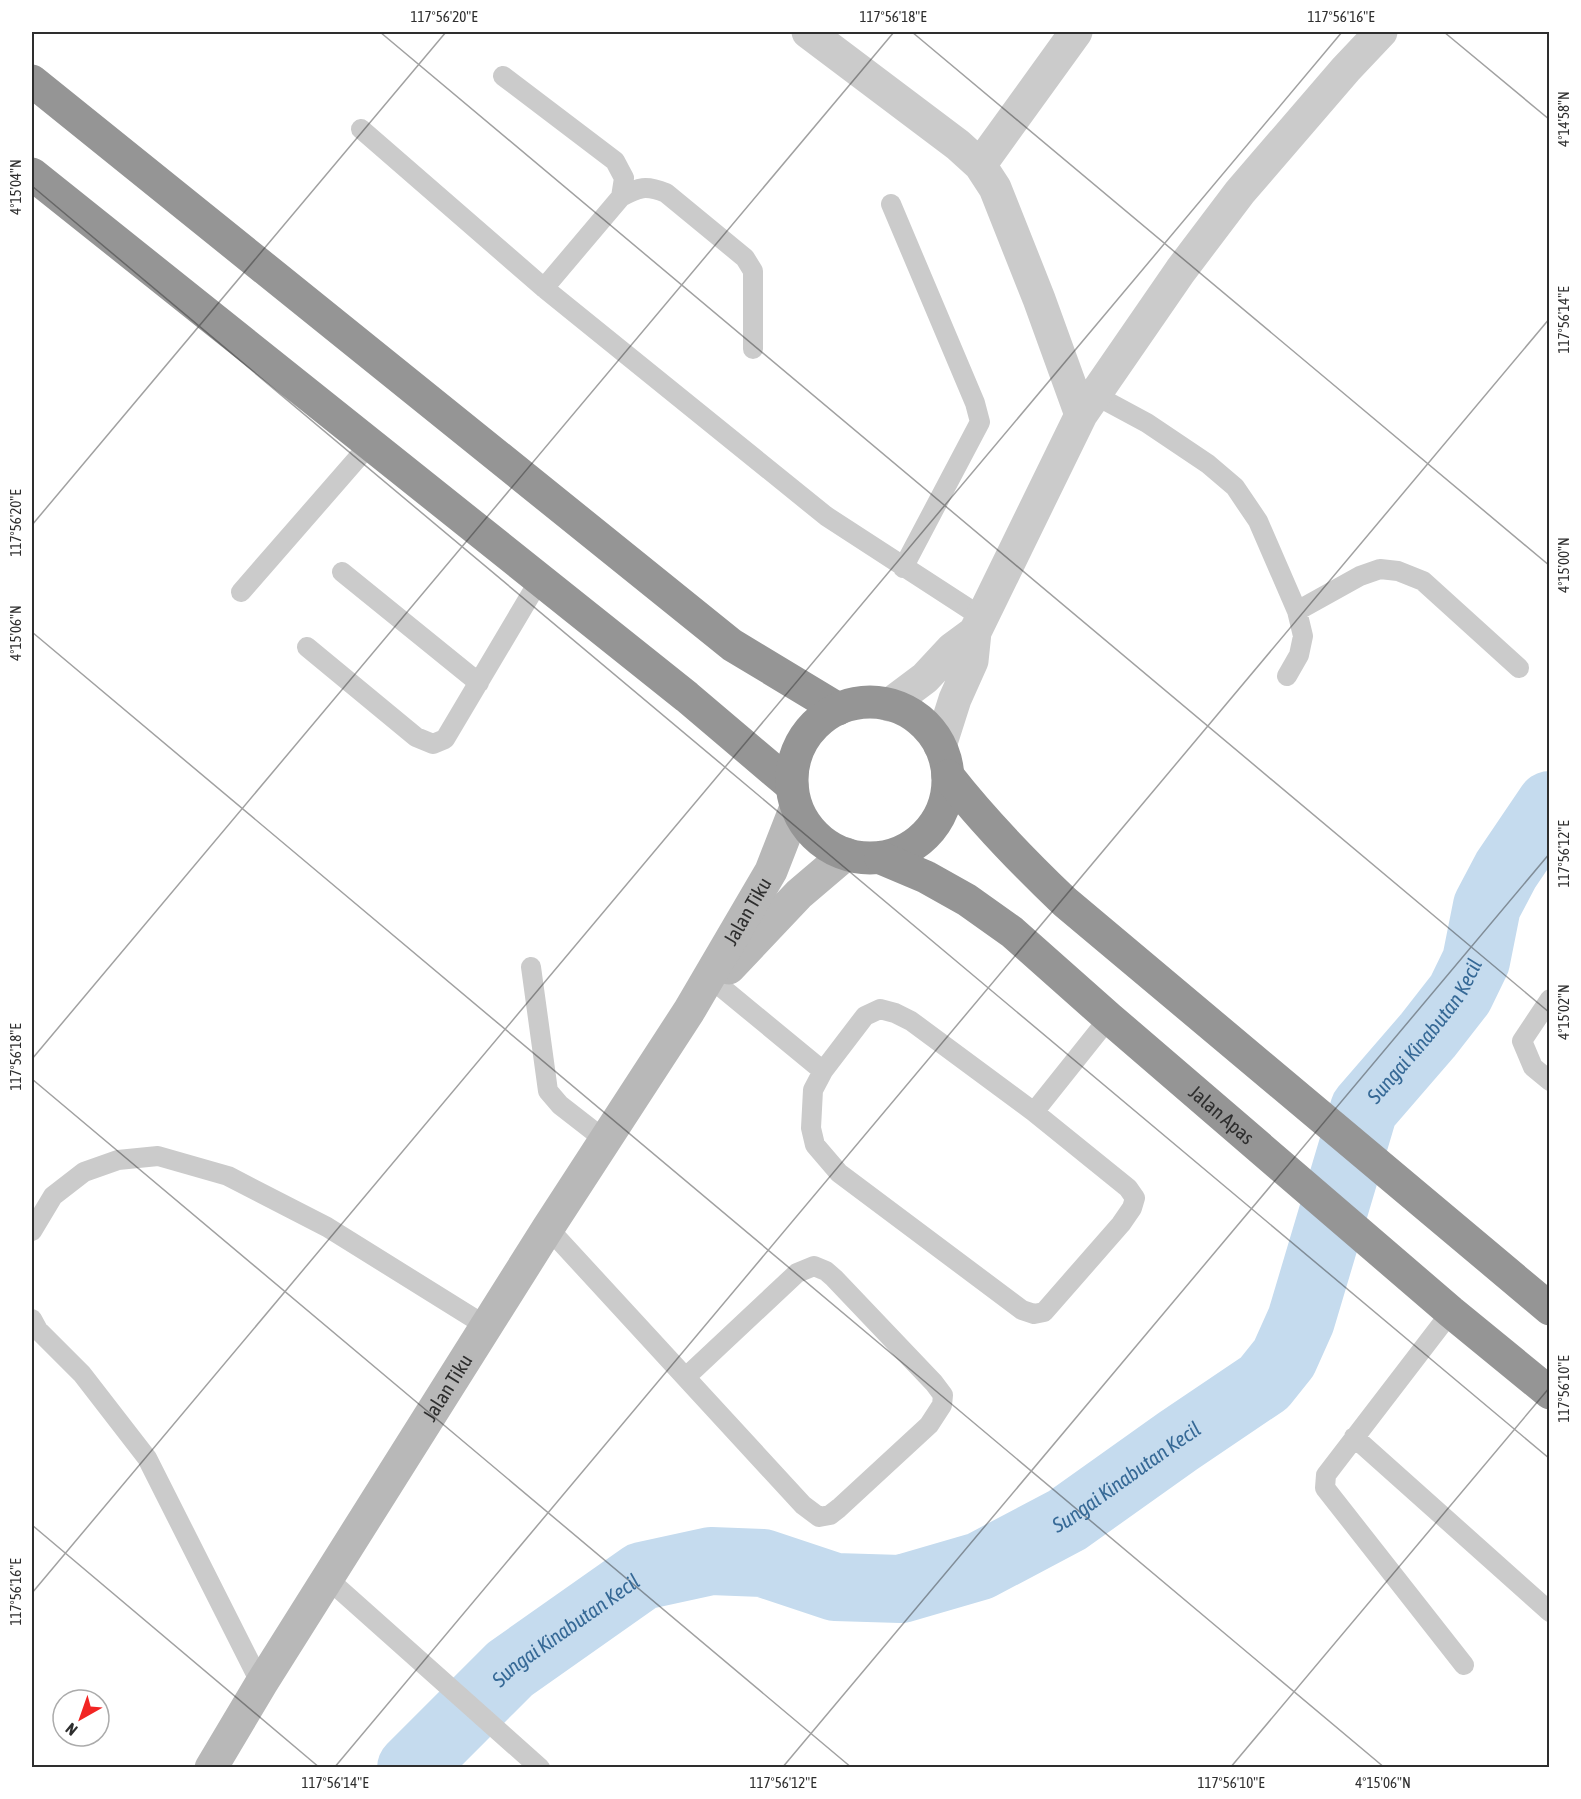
<svg xmlns="http://www.w3.org/2000/svg" width="1581" height="1799" viewBox="0 0 1581 1799" font-family="'Asap Condensed',sans-serif">
<style>
.lines{fill:none;stroke-linecap:round;stroke-linejoin:round}
.river{stroke:#c5dbee;stroke-width:68}
.lane{stroke:#cbcbcb;stroke-width:20}
.street{stroke:#cbcbcb;stroke-width:33}
.secondary{stroke:#b8b8b8;stroke-width:33}
.highway{stroke:#959595;stroke-width:33}
.ticks{fill:none;stroke:#2e2e2e;stroke-width:1.5;stroke-opacity:0.45}
.labels{text-anchor:middle;stroke-width:6;stroke-linejoin:round;paint-order:stroke}
.street-label{font-size:20px;fill:#2e2e2e;stroke:#fff}
.water-label{font-size:21px;font-style:italic;fill:#366996;stroke:#fff}
.neatline{fill:none;stroke:#2e2e2e;stroke-width:2}
.ticks-label{font-size:15px;text-anchor:middle;fill:#2e2e2e}
</style>
<rect width="100%" height="100%" fill="#fff"/>
<g class="lines">
<path class="river" id="s1" d="M411 1768 510 1669 642 1576 711 1561 763 1563 835 1587 901 1589 980 1566 1067 1520 1178 1441 1264 1383 1284 1358 1301 1320 1364 1109 1428 1035 1460 994 1476 961 1487 906 1506 870 1550 805"/>
<path class="lane" d="M503 76 615 161 624 178 621 197 544 288
M361 129 544 288 826 516 983 618
M621 197C639 187 646 185 666 193L745 258 753 271V349
M891 204 975 403 980 422 903 568
M1095 395 1147 423 1208 464 1235 487 1258 521 1297 611 1303 636 1299 655 1287 676
M342 572 479 683
M241 592 370 444
M1297 611 1360 576 1380 569 1398 571 1423 581 1519 668
M307 647 416 737 433 744 445 739 540 579
M531 967 548 1091 560 1105 605 1140
M715 982 823 1071
M1550 999 1522 1041 1533 1067 1550 1081
M880 1009 895 1013 911 1021 1034 1112 1128 1188 1135 1198 1132 1208 1121 1224 1044 1312 1034 1314 1022 1310 839 1173 815 1145 811 1128 813 1090 823 1071 865 1016Z
M1034 1112 1109 1018
M548 1228 803 1505 819 1517 830 1515 839 1508 929 1425 942 1405 943 1395 934 1383 834 1278 826 1271 814 1266 797 1273 686 1377
M32 1231 53 1196 84 1172 118 1160 158 1156 228 1176 327 1227 486 1326
M1451 1312 1326 1475 1325 1488 1464 1665
M32 1319 38 1330 82 1374 147 1458 261 1684
M1354 1437 1550 1612
M328 1579 540 1768"/>
<path class="street" d="M808 32 958 145 980 165 995 188 1039 299 1081 415
M980 165 1076 32
M889 705 925 678 952 649 975 632
M940 746 955 699 972 661 975 632 1081 415 1181 270 1240 192 1346 69 1381 32"/>
<g class="secondary">
<path d="M729 968 799 894 846 854"/>
<path id="s2" d="M211 1768 261 1684 548 1228 689 1011 771 871 796 807"/>
</g>
<g class="highway">
<path d="M32 81 732 645 838 709"/>
<path d="M32 174 687 697 792 786"/>
<circle cx="870" cy="780" r="78"/>
<path d="M948 776C984 822 1023 862 1065 902L1550 1309"/>
<path id="s3" d="M881 858 926 877 967 900 1012 932 1109 1018 1451 1312 1550 1393"/>
</g>
</g>
<path class="ticks" d="M380 32 1550 1013M912 32 1550 566M1444 32 1550 120M32 186 1550 1459M32 525 446 32M32 632 1385 1768M32 1059 894 32M32 1079 852 1768M32 1525 320 1768M32 1593 1342 32M334 1768 1550 318M782 1768 1550 853M1230 1768 1550 1387"/>
<g class="labels">
<g class="street-label">
<text dy="7" stroke="none"><textPath href="#s2" startOffset="1011">Jalan Tiku</textPath></text>
<text dy="7" stroke="none"><textPath href="#s3" startOffset="429">Jalan Apas</textPath></text>
<text dy="7" stroke="none"><textPath href="#s2" startOffset="448">Jalan Tiku</textPath></text>
</g>
<g class="water-label">
<text dy="7" stroke="none"><textPath href="#s1" startOffset="1380">Sungai Kinabutan Kecil</textPath></text>
<text dy="7" stroke="none"><textPath href="#s1" startOffset="820">Sungai Kinabutan Kecil</textPath></text>
<text dy="7" stroke="none"><textPath href="#s1" startOffset="208">Sungai Kinabutan Kecil</textPath></text>
</g>
</g>
<rect width="1581" height="1799" fill="none" stroke="#ffffff" stroke-width="66"/>
<g transform="translate(81 1718) rotate(220)"><circle r="28" fill="#ffffff" stroke="#ababab" stroke-width="1.5"/>
<path d="M0-4.5L10 22L0 15L-10 22Z" fill="#f22523"/>
<text y="-9" font-size="16" font-weight="bold" text-anchor="middle" fill="#2e2e2e">N</text>
</g>
<rect x="33" y="33" width="1515" height="1733" class="neatline"/>
<g class="ticks-label">
<text x="444" y="22">117°56'20"E</text>
<text x="893" y="22">117°56'18"E</text>
<text x="1341" y="22">117°56'16"E</text>
<text transform="translate(1564 119) rotate(-90)" y="5">4°14'58"N</text>
<text transform="translate(16 187) rotate(-90)" y="5">4°15'04"N</text>
<text transform="translate(1564 320) rotate(-90)" y="5">117°56'14"E</text>
<text transform="translate(16 523) rotate(-90)" y="5">117°56'20"E</text>
<text transform="translate(1564 565) rotate(-90)" y="5">4°15'00"N</text>
<text transform="translate(16 633) rotate(-90)" y="5">4°15'06"N</text>
<text transform="translate(1564 854) rotate(-90)" y="5">117°56'12"E</text>
<text transform="translate(1564 1012) rotate(-90)" y="5">4°15'02"N</text>
<text transform="translate(16 1057) rotate(-90)" y="5">117°56'18"E</text>
<text transform="translate(1564 1389) rotate(-90)" y="5">117°56'10"E</text>
<text transform="translate(16 1592) rotate(-90)" y="5">117°56'16"E</text>
<text x="335" y="1788">117°56'14"E</text>
<text x="783" y="1788">117°56'12"E</text>
<text x="1231" y="1788">117°56'10"E</text>
<text x="1383" y="1788">4°15'06"N</text>
</g>
</svg>
